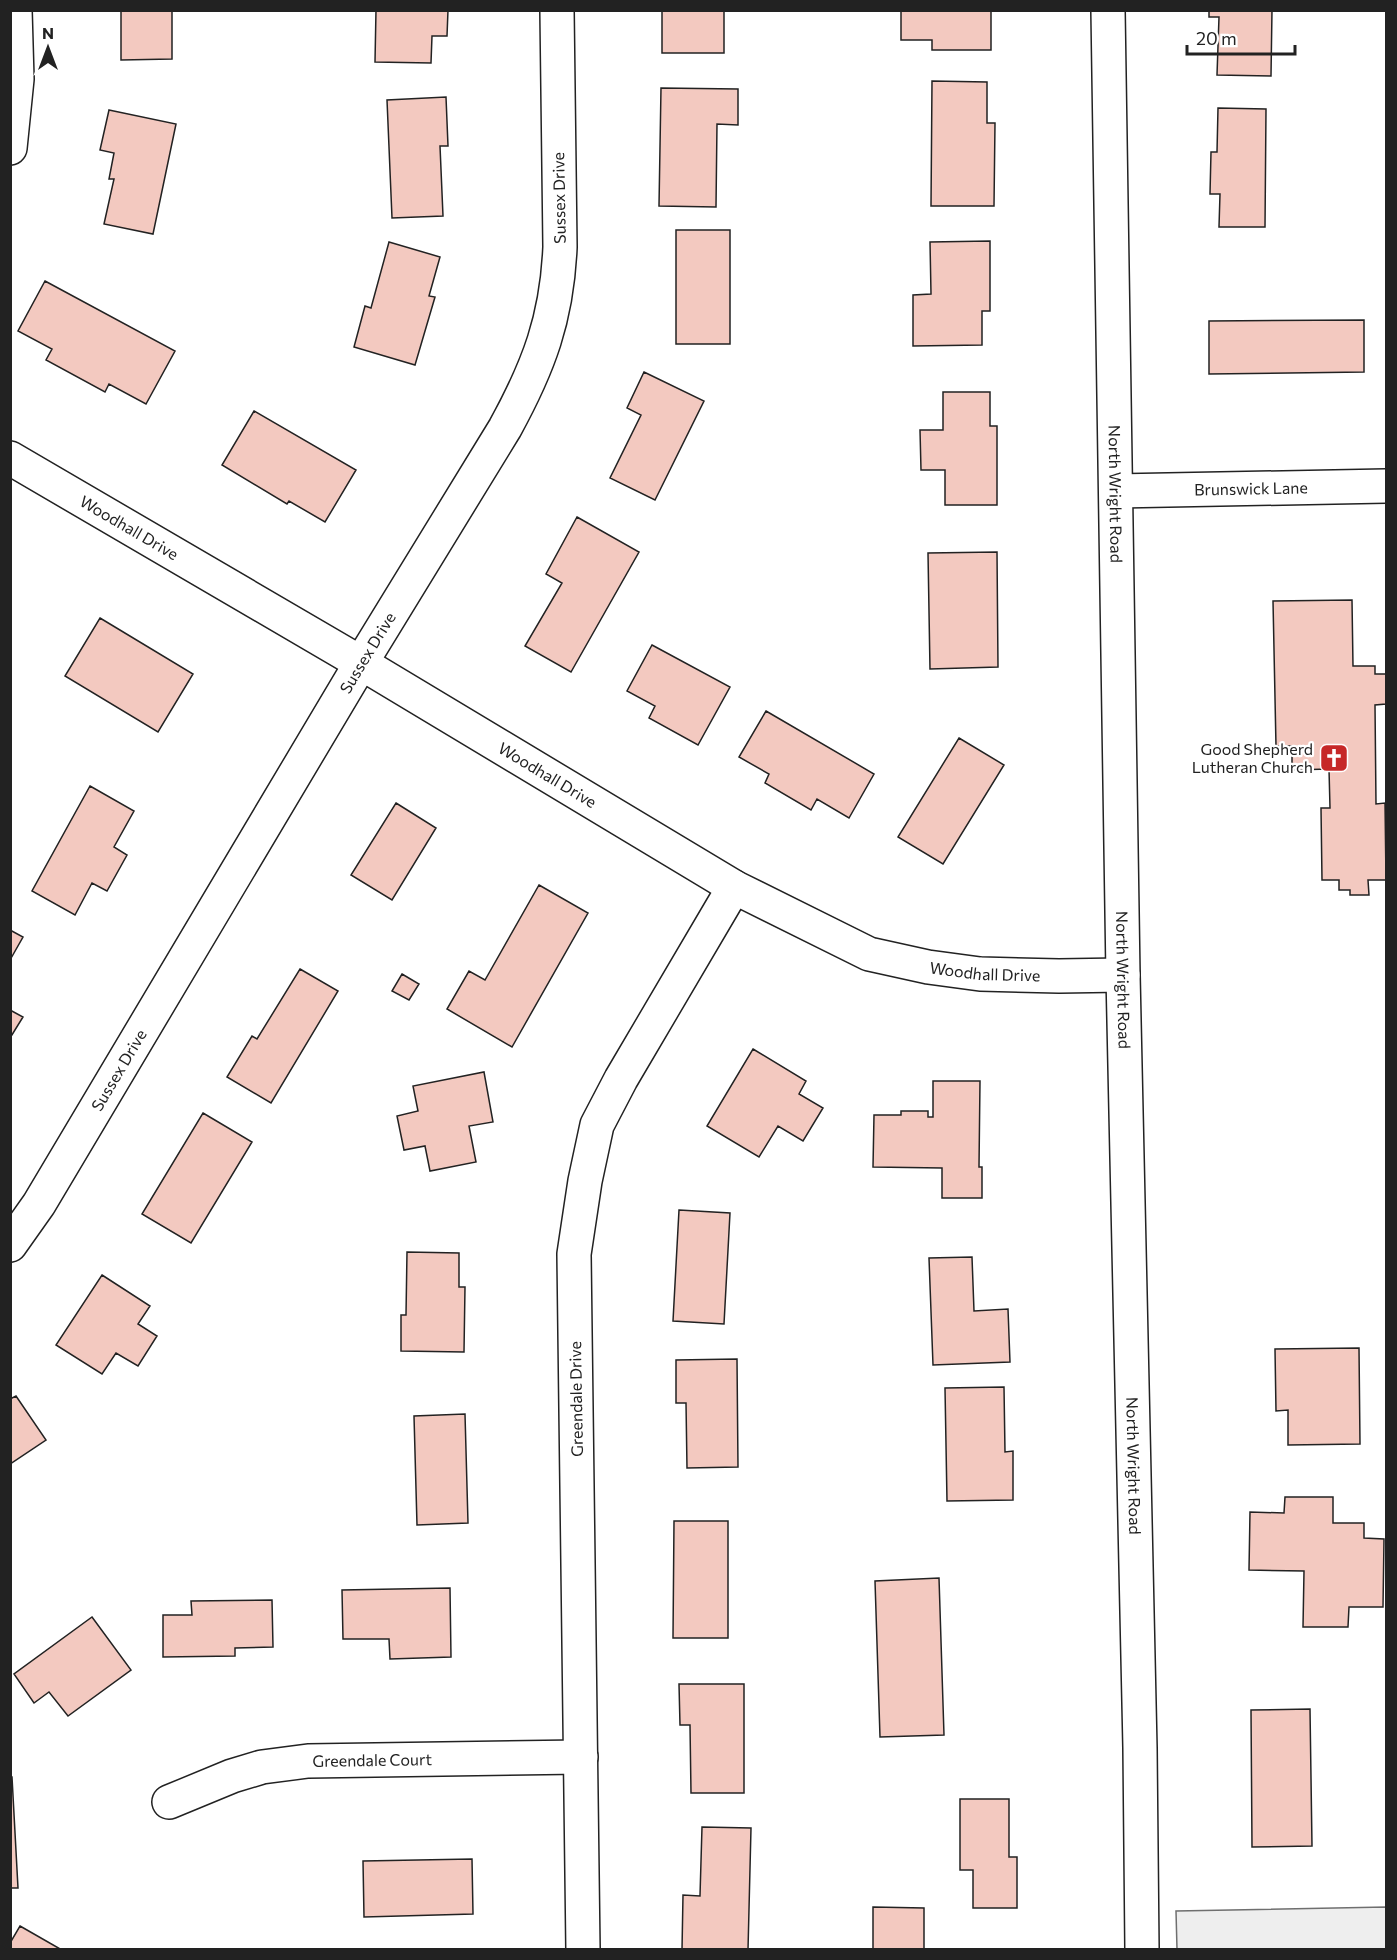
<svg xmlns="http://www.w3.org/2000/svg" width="1397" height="1960" viewBox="0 0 1397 1960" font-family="Commissioner,sans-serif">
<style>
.green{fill:#eee;stroke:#6f6f6f;stroke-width:1.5}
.building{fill:#f3c9c0;stroke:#222;stroke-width:1.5}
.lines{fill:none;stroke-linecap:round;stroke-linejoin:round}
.minor-casing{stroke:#222;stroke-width:36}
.major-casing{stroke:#222;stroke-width:36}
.minor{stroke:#fff;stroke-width:33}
.major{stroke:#fff;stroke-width:33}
.labels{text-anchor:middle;stroke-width:4.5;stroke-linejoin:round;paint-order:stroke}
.street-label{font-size:16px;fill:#222;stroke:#fff}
.poi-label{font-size:16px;fill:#222;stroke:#fff;text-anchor:end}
</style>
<rect width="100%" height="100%" fill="#fff"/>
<path class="green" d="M1386 1907V1949H1177L1176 1911Z"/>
<path class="building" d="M121 10H172V59L121 60Z
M376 10H448L447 36H432L431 63 375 62Z
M662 10H724V53H662Z
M901 10H991V50H932V40H901Z
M1209 10H1272L1271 76 1217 75 1219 17H1209Z
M932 81 987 82V123H995L994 206H931Z
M661 88 738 89V125L717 124 716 207 659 206Z
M446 97 448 146H440L443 216 392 218 387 100Z
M1218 108 1266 109 1265 227H1219L1220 194H1210L1211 152H1217Z
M109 110 176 124 153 234 104 224 114 179H109L114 153 100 150Z
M676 230H730V344H676Z
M990 241V311H982V345L913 346V295L931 294 930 242Z
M389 242 440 257 429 296 435 297 415 365 354 347 365 306 371 308Z
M45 281 175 351 146 404 109 384 105 392 46 360 52 349 18 331Z
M1364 320V372L1209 374V321Z
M644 372 704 401 655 500 610 478 641 415 627 408Z
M943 392H990V426H997V505H945V470H921L920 430H943Z
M254 411 356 470 325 522 289 501 287 504 222 465Z
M577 517 639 552 571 672 525 646 562 583 546 574Z
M997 552 998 667 930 669 928 553Z
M1352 600 1353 666H1375V674H1386V704L1375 705 1376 804 1385 803 1386 880H1368L1369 895H1350V890H1339V880H1322L1321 808H1330L1329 769 1292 770V746H1276L1273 601Z
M100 618 193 674 158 732 65 676Z
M652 645 730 687 698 745 649 718 655 706 627 691Z
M766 711 874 774 849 818 817 799 811 810 765 783 769 774 739 757Z
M959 738 1004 765 943 864 898 837Z
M90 786 134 811 114 847 127 855 107 891 92 883 75 915 32 891Z
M396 803 436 828 392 900 351 875Z
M539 885 588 913 512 1047 447 1009 469 971 485 980Z
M10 930 23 937 10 960Z
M300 969 338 991 271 1103 227 1077 252 1036 257 1039Z
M402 974 419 984 409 1000 392 991Z
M10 1010 23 1017 10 1038Z
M753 1049 806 1081 799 1094 823 1108 803 1141 778 1126 759 1157 707 1126Z
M484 1072 493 1122 469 1126 476 1162 430 1171 425 1146 404 1150 397 1116 418 1111 413 1086Z
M933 1081H980L979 1167H982V1198H942V1168L873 1167 874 1115H901V1111H928V1117H933Z
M203 1113 252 1142 191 1243 142 1214Z
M679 1210 730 1213 724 1324 673 1321Z
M407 1252 459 1253V1287H465L464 1352 401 1351V1315H406Z
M972 1257 974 1311 1008 1309 1010 1362 933 1365 929 1258Z
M102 1275 150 1306 138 1324 157 1336 138 1366 116 1353 102 1374 56 1345Z
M1359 1348 1360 1444 1288 1445V1410L1276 1411 1275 1349Z
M737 1359 738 1467 687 1468 686 1403H676V1360Z
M1004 1387 1005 1452 1013 1451V1500L947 1501 945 1388Z
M16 1396 46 1440 10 1464V1399Z
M465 1414 468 1523 417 1525 414 1416Z
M1285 1497H1333V1523H1364V1538L1384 1539 1383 1607H1349L1348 1627H1303L1304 1571 1249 1570 1250 1512 1284 1513Z
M674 1521H728V1638H673Z
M939 1578 944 1735 880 1737 875 1581Z
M450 1588 451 1657 390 1659 389 1639H343L342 1590Z
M272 1600 273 1647 235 1648V1656L163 1657V1615H192L191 1601Z
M92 1617 131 1670 68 1716 49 1692 34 1703 14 1674Z
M679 1684H744V1793H691L690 1725H680Z
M1310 1709 1312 1846 1252 1847 1251 1710Z
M10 1777H12L18 1888H10Z
M960 1799H1009V1857H1017V1908H973V1870H960Z
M702 1827 751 1828 748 1950H682L683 1895 700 1896Z
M472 1859 473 1914 364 1917 363 1861Z
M873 1907 924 1908V1950H873Z
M20 1926 62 1950H10V1943Z"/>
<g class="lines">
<g class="minor-casing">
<g id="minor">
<path d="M10 148 17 79 15 10"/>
<path id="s1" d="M10 458 361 663 734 887 869 954 928 967 980 974 1059 976 1123 975"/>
<path id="s2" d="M1116 491 1386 486"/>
<path id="s3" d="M10 1245 39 1204 361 663 505 428C539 366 557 318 560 247L557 10"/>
<path id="s4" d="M169 1802 232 1776 262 1767 308 1761 581 1757"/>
<path d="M583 1950 574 1254 585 1181 597 1125 621 1079 734 887"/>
</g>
</g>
<g class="major-casing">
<g id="major">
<path id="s5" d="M1108 10 1123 975 1140 1748 1142 1950"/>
</g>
</g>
<use href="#minor" class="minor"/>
<use href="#major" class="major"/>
</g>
<defs>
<g id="church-square" transform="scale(1.5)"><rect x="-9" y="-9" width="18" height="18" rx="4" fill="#c62828" stroke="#fff"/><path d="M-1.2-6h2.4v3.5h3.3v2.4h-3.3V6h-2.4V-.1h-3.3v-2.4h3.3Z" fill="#fff"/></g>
</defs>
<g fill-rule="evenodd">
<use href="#church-square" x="1334" y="758"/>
</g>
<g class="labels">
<g class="street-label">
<text transform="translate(559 198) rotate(-91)" y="6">Sussex Drive</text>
<text dy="6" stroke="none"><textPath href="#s2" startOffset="135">Brunswick Lane</textPath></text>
<text dy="6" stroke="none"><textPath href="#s5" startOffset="484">North Wright Road</textPath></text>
<text dy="6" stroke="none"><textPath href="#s1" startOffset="138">Woodhall Drive</textPath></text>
<text dy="6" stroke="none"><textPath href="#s3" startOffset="692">Sussex Drive</textPath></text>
<text dy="6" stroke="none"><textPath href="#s1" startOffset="624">Woodhall Drive</textPath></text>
<text dy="6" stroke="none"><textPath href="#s1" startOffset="1110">Woodhall Drive</textPath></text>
<text dy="6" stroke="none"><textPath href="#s5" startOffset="970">North Wright Road</textPath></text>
<text dy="6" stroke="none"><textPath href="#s3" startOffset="206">Sussex Drive</textPath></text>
<text transform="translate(576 1399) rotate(-91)" y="6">Greendale Drive</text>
<text dy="6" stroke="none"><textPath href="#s5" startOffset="1456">North Wright Road</textPath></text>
<text dy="6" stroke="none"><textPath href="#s4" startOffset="210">Greendale Court</textPath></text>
</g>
<g class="poi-label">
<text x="1313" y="755">Good Shepherd<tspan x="1313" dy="18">Lutheran Church</tspan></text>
</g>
</g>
<rect width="1397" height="1960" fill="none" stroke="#222222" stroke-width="24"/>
<g transform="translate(48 48)" stroke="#ffffff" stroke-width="4.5" paint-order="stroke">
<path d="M0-4.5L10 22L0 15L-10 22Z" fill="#222222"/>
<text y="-9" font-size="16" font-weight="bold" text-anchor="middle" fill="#222222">N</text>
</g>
<path d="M1187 45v9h108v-9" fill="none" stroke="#222222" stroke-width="3"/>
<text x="1196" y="45" font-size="18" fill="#222222" stroke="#ffffff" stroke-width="4.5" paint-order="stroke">20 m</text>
</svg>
